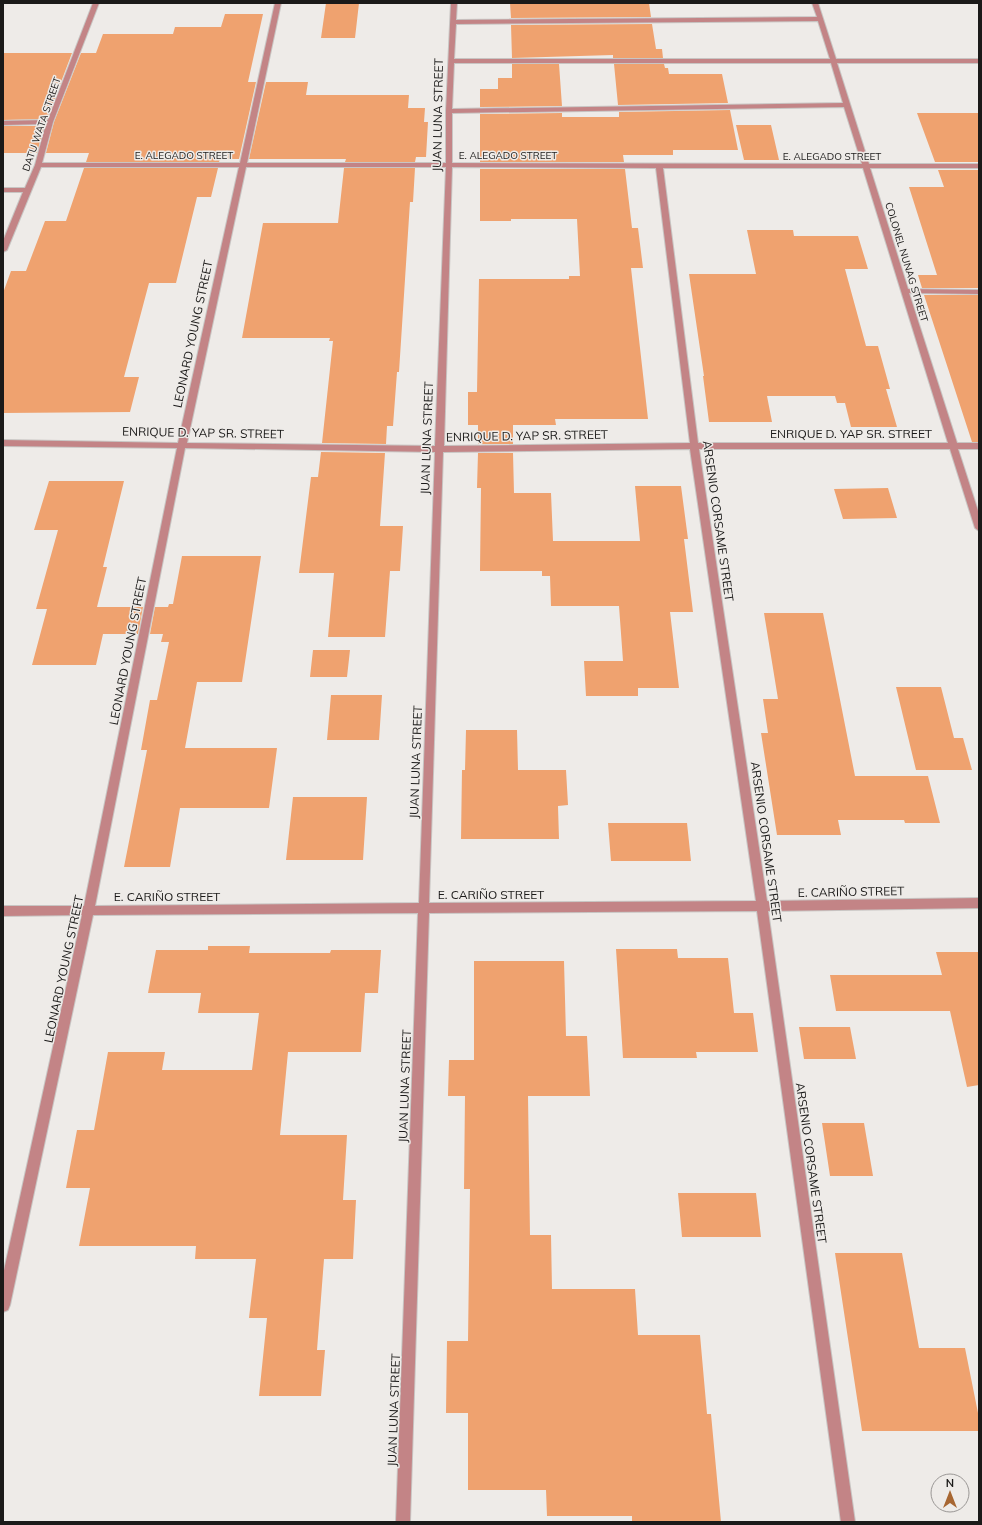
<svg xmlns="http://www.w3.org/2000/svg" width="982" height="1525" viewBox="0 0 982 1525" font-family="Mulish,sans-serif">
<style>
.building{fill:#efa26f}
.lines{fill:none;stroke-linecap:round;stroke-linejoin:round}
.minor-casing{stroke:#c8c5c3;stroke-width:2}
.minor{fill:#c38486;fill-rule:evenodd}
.labels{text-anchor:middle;stroke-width:3;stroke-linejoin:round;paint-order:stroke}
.far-street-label{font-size:10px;fill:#1b1a19;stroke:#eeebe8}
.street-label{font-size:12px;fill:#1b1a19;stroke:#eeebe8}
</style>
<rect width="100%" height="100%" fill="#eeebe8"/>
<path class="building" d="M326 3H359L355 38H321Z
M510 3H649L651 17 511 18Z
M225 14H263L248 82H256L239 159H220L219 162H86L89 153H46L54 122 81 53H96L103 34H173L175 27H221Z
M652 24 656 49H662L663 58H613V55L512 58 511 25Z
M3 53H72L47 119 3 120Z
M512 64H559L562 106 480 107V89H498V78H512Z
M614 64H664L665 68H668L669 74H722L728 103 618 105Z
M266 82H308L306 95H409L408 108H425L424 122H428L426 157H416L415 162H345L346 159H249Z
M730 110 738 150H673V155H623L624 162H480V114L562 113V117H619V112Z
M917 113H979V162H935Z
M736 125H771L779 160H744Z
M44 126 37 153H3V126Z
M84 168H218L211 197H197L176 283H149L124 377H139L130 412 3 413V293L11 271H26L45 221H66Z
M344 168H415L413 202H410L399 372H397L393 426H387L386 444 322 443 333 341H329L330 338H242L263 223H338Z
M480 169H625L632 228H638L643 268H631L648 419H555L556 425H513V444H478V425H468V392H477L479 279H569V276H580L577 219H511V221H480Z
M938 170H979V288H922L918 275H937L909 187H944Z
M747 230H793L794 236H858L868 269H845L866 346H878L890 389H886L897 427H851L845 403H837L835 396H767L772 422H709L703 376H704L689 274H756Z
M924 295H979V442H972Z
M321 452 385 453 380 526H403L400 571H390L385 637H328L334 573H299L311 477H318Z
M478 453H513L514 493H551L553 541H640L635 486H681L688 539H684L693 612H670L679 688H638V696H586L584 661H623L619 606H551L550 576H542V571H480L481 488H477Z
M49 481H124L103 567H107L97 607H143L138 634H103L96 665H32L47 609H36L58 530H34Z
M888 488 897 518 843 519 834 489Z
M182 556H261L242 682H197L185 748H277L269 808H180L170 867H124L147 750H141L150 700H157L169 642H161L163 634H150L155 607H168L169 604H173Z
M764 613H823L855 776H928L940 823H905L904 820H838L841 835H777L761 733H768L763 699H778Z
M313 650H350L347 677H310Z
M896 687H941L954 738H963L972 770H916Z
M331 695H382L379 740H327Z
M466 730H517L518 770H566L568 805 558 806 559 839H461L462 770H465Z
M293 797H367L363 860H286Z
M608 823H687L691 861H611Z
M208 946H250L249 953H330L331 950H381L378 993H365L361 1052H288L280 1135H347L343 1200H356L353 1259H324L317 1350H325L321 1396H259L267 1318H249L256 1259H195L196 1246H79L90 1188H66L77 1130H94L108 1052H165L162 1070H252L259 1013H198L201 993H148L156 950H208Z
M616 949H677L678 958H728L734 1013H753L758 1052H696L697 1058H623Z
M936 952H979V1085L967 1087 950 1011H836L830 975H942Z
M474 961H564L566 1036H587L590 1096H528L530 1235H551L552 1289H635L638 1335H700L707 1414H711L721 1522H632V1516H547L546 1490H468V1413H446L447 1341H468L470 1189H464L465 1096H448L449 1060H474Z
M799 1027H850L856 1059H804Z
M822 1123H864L873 1176H830Z
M678 1193H756L761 1237H682Z
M835 1253H902L919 1348H965L979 1418V1431H862Z"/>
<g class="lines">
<g class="minor-casing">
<path id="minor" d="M93 3H99L53 122 42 163H240L275 3H281L247 163H446V111L451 3H457L456 20 817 17 812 3H818L836 59H979V63H837L869 164H979V168H870L908 289 979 290V294L909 293 957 443H979V449H958L979 514V531L975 528 950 449H699L767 901 979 898V908L768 911 855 1522H841L757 911 429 913 410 1522H396L418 913 93 915 10 1305 8 1310 3 1312V1275L82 915 3 916V906H84L177 448 3 446V440L178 443 239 167H41L7 250 3 252V241L23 192H3V188H25L35 165 46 124 3 125V121L48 120ZM818 21 830 59H454L456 24ZM454 63H831L843 103 452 109ZM844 107 862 164 452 163V113ZM246 167H446L435 446 187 443ZM452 167 656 168 690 443 444 446ZM663 168H863L948 443H698ZM185 448 435 452 419 903 95 906ZM690 449 756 901 429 903 443 452Z"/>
</g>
<use href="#minor" class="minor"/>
</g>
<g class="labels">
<g class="far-street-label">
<text transform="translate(41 124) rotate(-71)" y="4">DATU WATA STREET</text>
<text x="184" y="159">E. ALEGADO STREET</text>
<text x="508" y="159">E. ALEGADO STREET</text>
<text x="832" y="160">E. ALEGADO STREET</text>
<text transform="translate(907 262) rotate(73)" y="4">COLONEL NUNAG STREET</text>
</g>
<g class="street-label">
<text transform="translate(438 115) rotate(-89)" y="4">JUAN LUNA STREET</text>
<text transform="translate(193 334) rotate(-78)" y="4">LEONARD YOUNG STREET</text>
<text transform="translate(203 433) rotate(1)" y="4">ENRIQUE D. YAP SR. STREET</text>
<text x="851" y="438">ENRIQUE D. YAP SR. STREET</text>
<text transform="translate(527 436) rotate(-1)" y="4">ENRIQUE D. YAP SR. STREET</text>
<text transform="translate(427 438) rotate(-88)" y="4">JUAN LUNA STREET</text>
<text transform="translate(718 521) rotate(82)" y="4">ARSENIO CORSAME STREET</text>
<text transform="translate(128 651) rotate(-79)" y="4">LEONARD YOUNG STREET</text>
<text transform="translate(416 762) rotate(-88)" y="4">JUAN LUNA STREET</text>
<text transform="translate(766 842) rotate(82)" y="4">ARSENIO CORSAME STREET</text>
<text transform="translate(851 892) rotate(-1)" y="4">E. CARIÑO STREET</text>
<text x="491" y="899">E. CARIÑO STREET</text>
<text x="167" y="901">E. CARIÑO STREET</text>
<text transform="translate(64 969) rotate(-78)" y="4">LEONARD YOUNG STREET</text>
<text transform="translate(405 1086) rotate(-88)" y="4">JUAN LUNA STREET</text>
<text transform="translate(811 1163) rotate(82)" y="4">ARSENIO CORSAME STREET</text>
<text transform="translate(394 1410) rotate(-88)" y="4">JUAN LUNA STREET</text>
</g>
</g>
<rect width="982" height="1525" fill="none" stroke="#1b1a19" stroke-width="8"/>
<g transform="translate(950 1493)"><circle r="19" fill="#eeebe8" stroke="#9a9795"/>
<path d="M0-3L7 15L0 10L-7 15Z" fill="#a76631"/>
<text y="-6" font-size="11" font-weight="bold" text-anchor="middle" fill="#1b1a19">N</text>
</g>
</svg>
